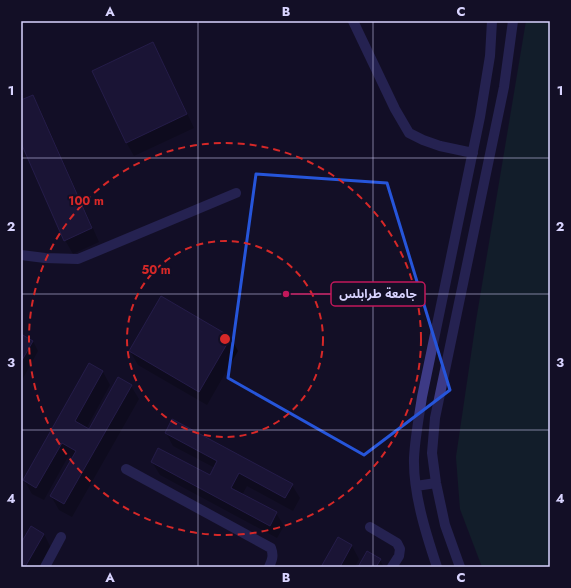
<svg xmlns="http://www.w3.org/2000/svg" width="571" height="588" viewBox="0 0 571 588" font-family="Jost,'Noto Sans Arabic',sans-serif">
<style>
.green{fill:#12302f}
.shadow{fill:#0007}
.building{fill:#241b47;stroke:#3b2d73}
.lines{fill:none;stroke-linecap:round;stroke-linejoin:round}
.minor{stroke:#3d3a85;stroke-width:10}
.marked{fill:none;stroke:#2655da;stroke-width:3;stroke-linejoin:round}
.grid{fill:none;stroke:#d9d4ff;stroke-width:1;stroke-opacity:0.55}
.ring{fill:none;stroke:#d62828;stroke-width:2;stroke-dasharray:7 5}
.centre{fill:#d62828;stroke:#130f26;stroke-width:2}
.ring-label{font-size:12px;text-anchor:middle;font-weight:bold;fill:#d62828;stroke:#130f26;stroke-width:3.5;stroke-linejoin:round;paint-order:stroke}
.leader{fill:none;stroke:#c2185b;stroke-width:1.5}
.callout-dot{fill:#c2185b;stroke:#130f26;stroke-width:1.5}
.callout{fill:#130f26;stroke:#c2185b;stroke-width:1.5}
.callout-label{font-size:12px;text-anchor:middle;font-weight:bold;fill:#d9d4ff}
.neatline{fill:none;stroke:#d9d4ff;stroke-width:1.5}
.grid-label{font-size:13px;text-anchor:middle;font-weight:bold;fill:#d9d4ff}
</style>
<rect width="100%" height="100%" fill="#130f26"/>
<path class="green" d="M526 21H550V567H482L460 509 456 457 476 321Z"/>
<path class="shadow" d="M153 43 160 56 194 128 134 156 126 142Z
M33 96 40 109 99 242 73 254 65 240 21 141V101Z
M161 298 231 338 238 351 207 405 138 365 130 351Z
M21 335 33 341 38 351 21 382Z
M90 364 103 372 110 385 86 429 89 431 131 386 139 399 72 517 59 510 51 496 73 458 69 455 44 500 32 494 24 480Z
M166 433 292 485 300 498 293 511 247 486 242 495 276 513 284 526 277 538 160 475 152 462 210 477 215 468 173 446Z
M44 534 51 548 40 567H21V545Z
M352 546 359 559 355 567H323Z
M380 560 384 567H359Z"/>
<path class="building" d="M153 42 187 114 126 143 92 71Z
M33 95 92 228 64 241 21 143V100Z
M161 296 231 337 199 392 129 351Z
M21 334 33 341 21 362Z
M89 363 103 371 75 421 89 429 118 377 132 385 64 504 50 496 76 451 62 443 36 488 23 480Z
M172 419 293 484 285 498 239 473 231 488 277 512 270 526 151 462 158 448 210 475 217 461 165 433Z
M31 526 44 534 25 567H21V543Z
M338 537 352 545 340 567H321Z
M367 551 381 559 376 567H358Z"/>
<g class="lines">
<path class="minor" d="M353 21 395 109 409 133 423 140 440 146 473 153
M21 255 45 258 78 259 236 193
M126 469 271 548C274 556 272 560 269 567
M416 486 436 483
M370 527 397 543 400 549 399 556 392 567
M45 567 61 537
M437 567C426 534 413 493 414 458 415 438 419 417 422 397L480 117 490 56 492 21
M460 567 445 525 436 483 432 453 435 418 504 87 513 21"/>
</g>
<path d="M0 0H571V588H0ZM256 174 387 183 450 390 364 455 228 378Z" fill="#130f26" fill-opacity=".55" fill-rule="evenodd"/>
<path class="marked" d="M256 174 387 183 450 390 364 455 228 378Z"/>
<path class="grid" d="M198 21V567M373 21V567M21 158H550M21 294H550M21 430H550"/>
<g class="ring">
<circle cx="225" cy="339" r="98"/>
<circle cx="225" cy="339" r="196"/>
</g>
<circle cx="225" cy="339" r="6" class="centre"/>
<g class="ring-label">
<text x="86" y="205">100 m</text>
<text x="156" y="274">50 m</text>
</g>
<path class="leader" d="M286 294L331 294"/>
<circle class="callout-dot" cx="286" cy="294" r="4"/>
<rect class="callout" x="331" y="282" width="94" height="24" rx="4"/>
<g class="callout-label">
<text x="378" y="298">جامعة طرابلس</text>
</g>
<rect width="571" height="588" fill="none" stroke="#130f26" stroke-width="44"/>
<rect x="22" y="22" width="527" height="544" class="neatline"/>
<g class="grid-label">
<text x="110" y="16">A</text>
<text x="286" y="16">B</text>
<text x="461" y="16">C</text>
<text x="11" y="95">1</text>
<text x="560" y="95">1</text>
<text x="11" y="231">2</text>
<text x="560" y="231">2</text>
<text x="11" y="367">3</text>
<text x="560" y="367">3</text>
<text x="11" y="503">4</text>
<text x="560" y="503">4</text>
<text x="110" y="582">A</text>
<text x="286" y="582">B</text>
<text x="461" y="582">C</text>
</g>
</svg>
